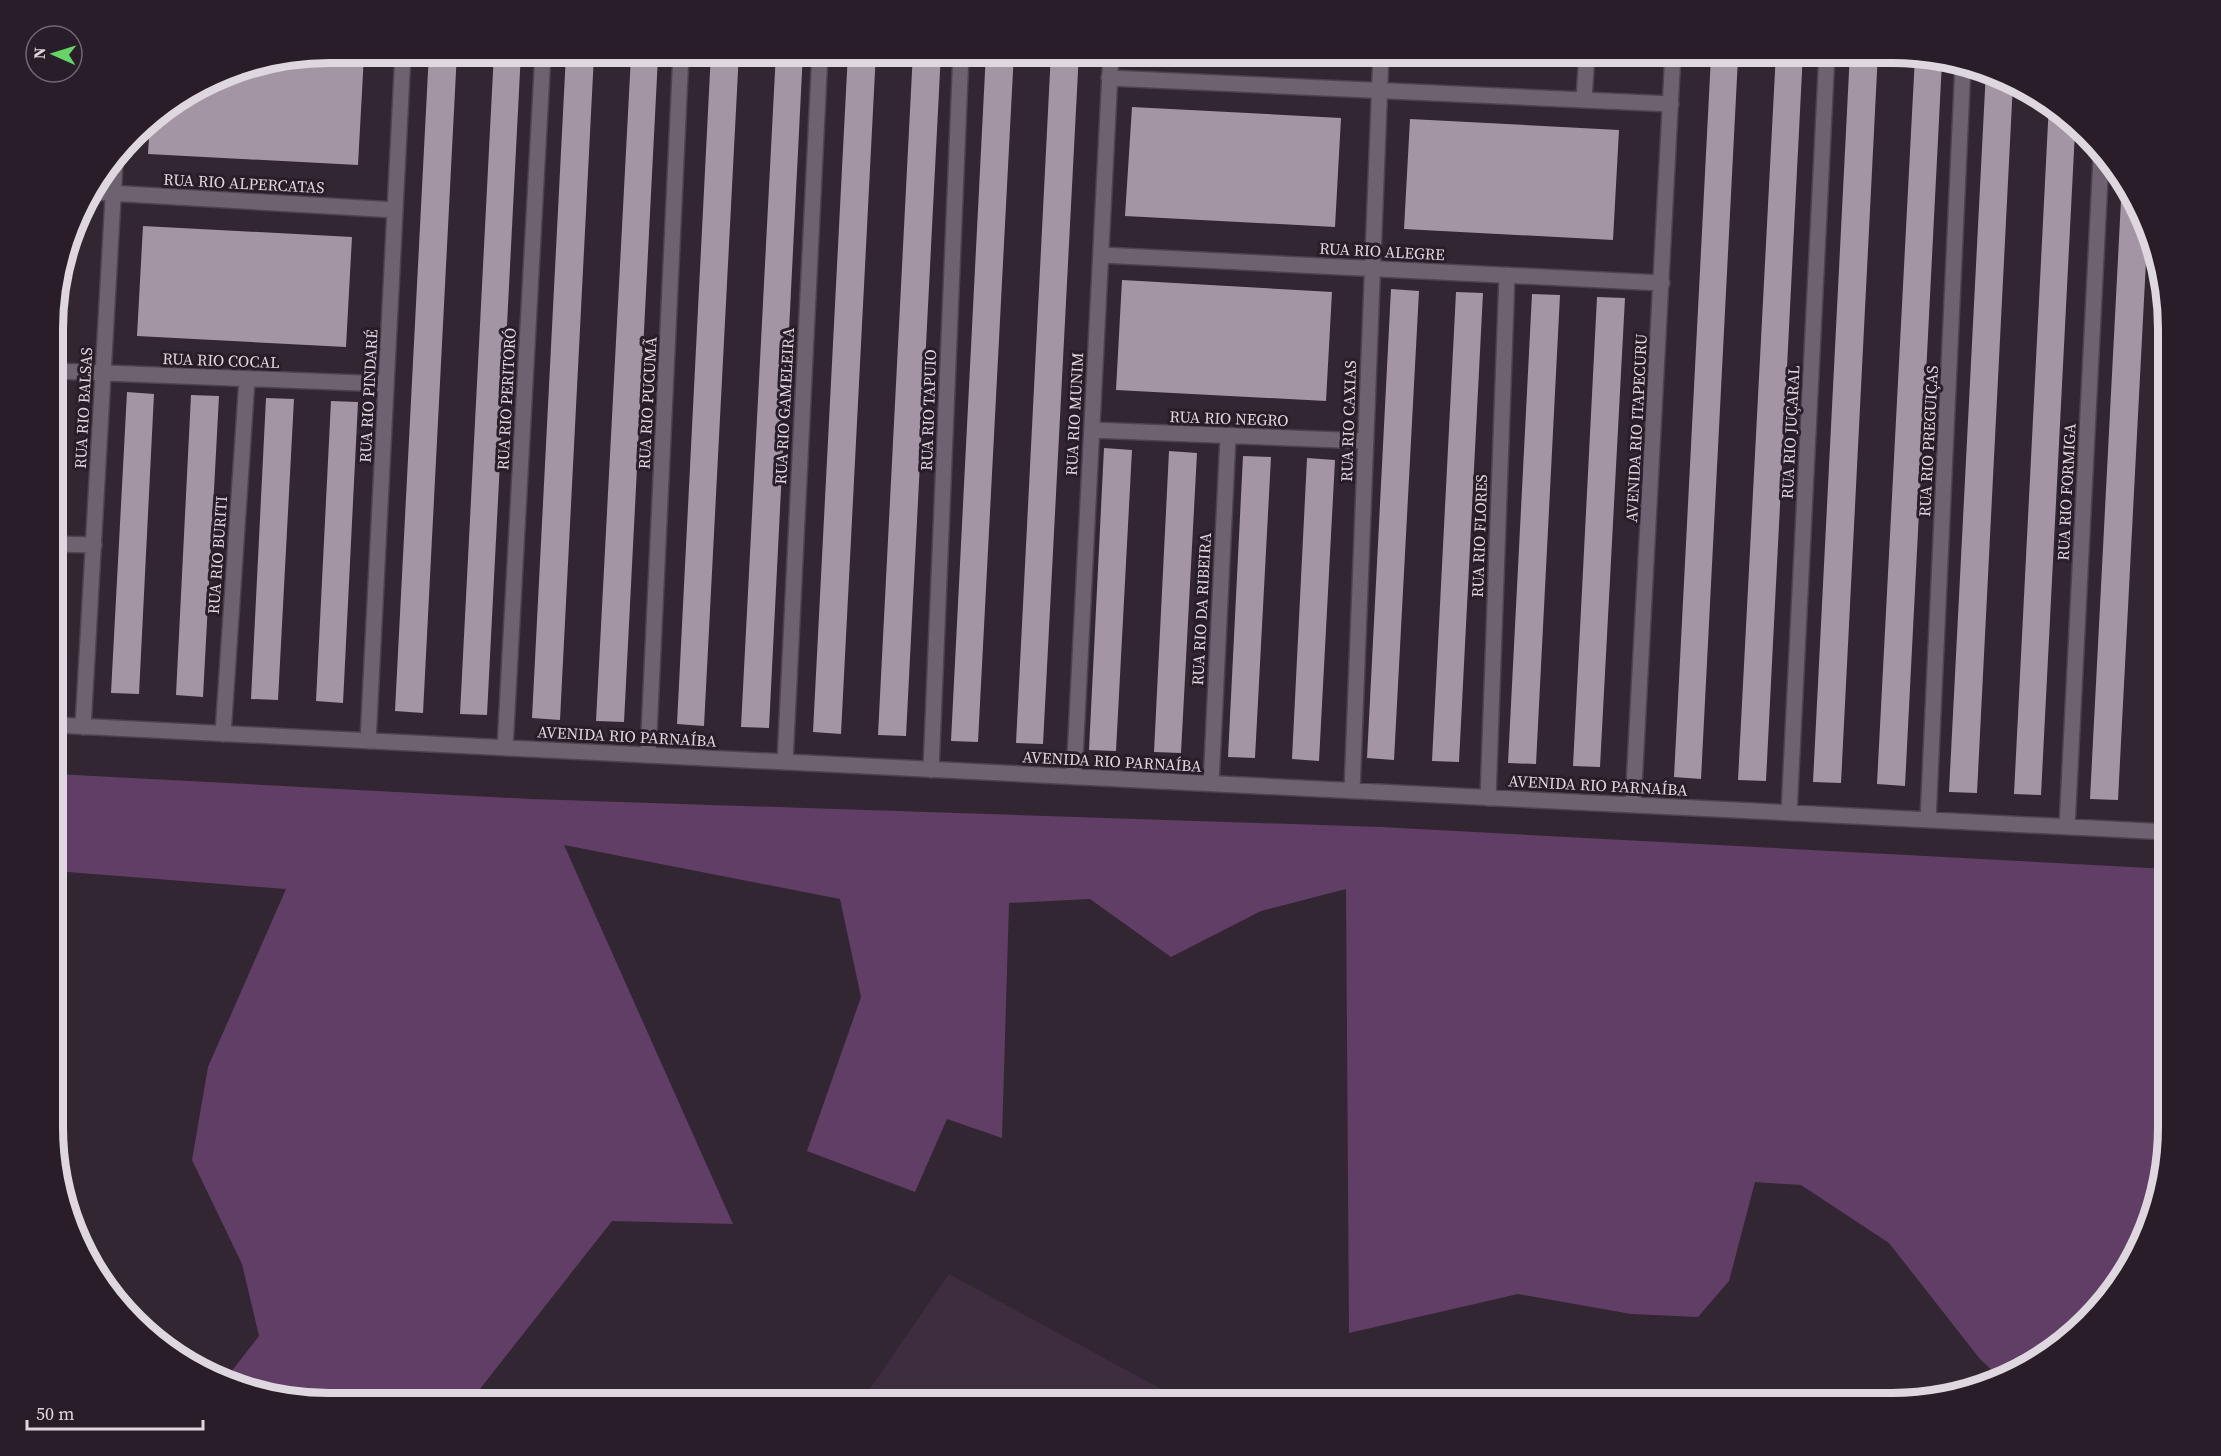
<svg xmlns="http://www.w3.org/2000/svg" width="2221" height="1456" viewBox="0 0 2221 1456" font-family="'Source Serif 4',serif">
<style>
.built{fill:#3d2d3f}
.green{fill:#613e65}
.building{fill:#a495a5}
.lines{fill:none;stroke-linecap:round;stroke-linejoin:round}
.minor-casing{stroke:#4c434e;stroke-width:18}
.minor{stroke:#6e6170;stroke-width:15}
.labels{text-anchor:middle;stroke-width:6;stroke-linejoin:round;paint-order:stroke}
.street-label{font-size:16px;fill:#ded7df;stroke:#281d29}
.rim{fill:none;stroke:#ded7df;stroke-width:8}
</style>
<rect width="100%" height="100%" fill="#322633"/>
<path class="built" d="M949 1274 1187 1403H860Z"/>
<path class="green" d="M55 774 531 799 1381 827 2168 869V1145L2154 1216 2122 1281 2030 1367 1998 1376 1980 1359 1889 1243 1801 1185 1755 1182 1729 1281 1698 1317 1631 1314 1518 1294 1349 1333 1346 889 1261 911 1171 957 1090 899 1009 903 1002 1138 947 1119 915 1192 807 1151 861 997 840 899 564 845 733 1224 612 1221 469 1403H329L240 1389 224 1381 259 1336 242 1264 192 1160 208 1067 286 889 55 871Z"/>
<path class="building" d="M429 52H457L423 713 395 711Z
M494 52H521L487 715 460 714Z
M711 52H739L704 726 677 724Z
M776 52H803L769 728 741 727Z
M848 52H876L841 734 813 732Z
M913 52H941L906 736 878 735Z
M986 52H1014L978 742 951 741Z
M1051 52H1079L1043 744 1016 743Z
M1776 52H1803L1766 781 1738 780Z
M1850 52H1878L1841 783 1813 782Z
M324 53 364 55 358 165 148 154 150 119 171 106 190 107V94L224 73Z
M566 54 594 55 560 720 532 718Z
M631 56 658 57 624 722 596 721Z
M1711 56 1738 58 1701 779 1674 777Z
M1915 56 1942 61 1905 786 1877 784Z
M1986 70 2013 83 1977 793 1949 792Z
M2049 103 2075 131 2041 795 2014 794Z
M1132 107 1341 118 1335 227 1125 216Z
M1410 119 1619 130 1613 240 1404 229Z
M2122 181 2132 191 2147 242 2118 800 2090 799Z
M143 226 352 237 346 347 137 336Z
M1122 280 1332 292 1326 401 1116 390Z
M1391 289 1419 291 1394 760 1367 758Z
M1456 292 1483 293 1459 762 1432 761Z
M1532 294 1560 295 1536 764 1508 763Z
M1597 297 1625 298 1600 767 1573 766Z
M127 392 154 394 139 694 111 693Z
M191 395 219 396 203 697 176 695Z
M266 398 294 399 278 700 251 699Z
M331 401 358 402 343 703 316 701Z
M1104 448 1132 450 1116 751 1089 750Z
M1169 451 1197 453 1181 753 1154 752Z
M1243 456 1271 457 1255 758 1228 757Z
M1307 458 1335 460 1319 761 1292 759Z"/>
<g class="lines">
<g class="minor-casing">
<path id="minor" d="M1109 78 1671 104
M1584 99 1587 53
M92 192 395 210
M1101 255 1662 283
M55 371 386 384
M1092 430 1366 441
M55 544 94 545
M55 725 2168 832
M83 727 115 163
M223 734 247 379
M368 741 403 53
M505 748 543 53
M648 755 681 53
M785 762 820 53
M931 770 961 53
M1074 777 1111 53
M1211 784 1228 437
M1352 791 1381 53
M1488 798 1507 275
M1633 805 1673 53
M1789 813 1827 53
M1928 820 1963 64
M2067 827 2101 158"/>
</g>
<use href="#minor" class="minor"/>
</g>
<g class="labels">
<g class="street-label">
<text transform="translate(244 183) rotate(3)" y="6">RUA RIO ALPERCATAS</text>
<text transform="translate(1382 251) rotate(3)" y="6">RUA RIO ALEGRE</text>
<text transform="translate(221 360) rotate(2)" y="6">RUA RIO COCAL</text>
<text transform="translate(368 396) rotate(-87)" y="6">RUA RIO PINDARÉ</text>
<text transform="translate(506 399) rotate(-87)" y="6">RUA RIO PERITORÓ</text>
<text transform="translate(647 403) rotate(-87)" y="6">RUA RIO PUCUMÃ</text>
<text transform="translate(784 406) rotate(-87)" y="6">RUA RIO GAMELEIRA</text>
<text transform="translate(83 408) rotate(-87)" y="6">RUA RIO BALSAS</text>
<text transform="translate(928 410) rotate(-88)" y="6">RUA RIO TAPUIO</text>
<text transform="translate(1074 414) rotate(-87)" y="6">RUA RIO MUNIM</text>
<text transform="translate(1229 418) rotate(2)" y="6">RUA RIO NEGRO</text>
<text transform="translate(1348 421) rotate(-88)" y="6">RUA RIO CAXIAS</text>
<text transform="translate(1636 428) rotate(-87)" y="6">AVENIDA RIO ITAPECURU</text>
<text transform="translate(1790 432) rotate(-87)" y="6">RUA RIO JUÇARAL</text>
<text transform="translate(1928 441) rotate(-87)" y="6">RUA RIO PREGUIÇAS</text>
<text transform="translate(2066 492) rotate(-87)" y="6">RUA RIO FORMIGA</text>
<text transform="translate(1479 536) rotate(-88)" y="6">RUA RIO FLORES</text>
<text transform="translate(217 555) rotate(-86)" y="6">RUA RIO BURITI</text>
<text transform="translate(1201 609) rotate(-87)" y="6">RUA RIO DA RIBEIRA</text>
<text transform="translate(627 736) rotate(3)" y="6">AVENIDA RIO PARNAÍBA</text>
<text transform="translate(1112 761) rotate(3)" y="6">AVENIDA RIO PARNAÍBA</text>
<text transform="translate(1598 785) rotate(3)" y="6">AVENIDA RIO PARNAÍBA</text>
</g>
</g>
<path d="M0 0H2221V1456H0ZM329 63H1892A266 266 0 0 1 2158 329V1127A266 266 0 0 1 1892 1393H329A266 266 0 0 1 63 1127V329A266 266 0 0 1 329 63Z" fill="#281d29" fill-rule="evenodd"/>
<path class="rim" d="M329 63H1892A266 266 0 0 1 2158 329V1127A266 266 0 0 1 1892 1393H329A266 266 0 0 1 63 1127V329A266 266 0 0 1 329 63Z"/>
<g transform="translate(54 54) rotate(273)"><circle r="28" fill="#281d29" stroke="#716772" stroke-width="1.5"/>
<path d="M0-4.5L10 22L0 15L-10 22Z" fill="#67d466"/>
<text y="-9" font-size="16" font-weight="bold" text-anchor="middle" fill="#ded7df">N</text>
</g>
<path d="M27 1420v9h176v-9" fill="none" stroke="#ded7df" stroke-width="3"/>
<text x="36" y="1420" font-size="18" fill="#ded7df" stroke="#281d29" stroke-width="4.5" paint-order="stroke">50 m</text>
</svg>
